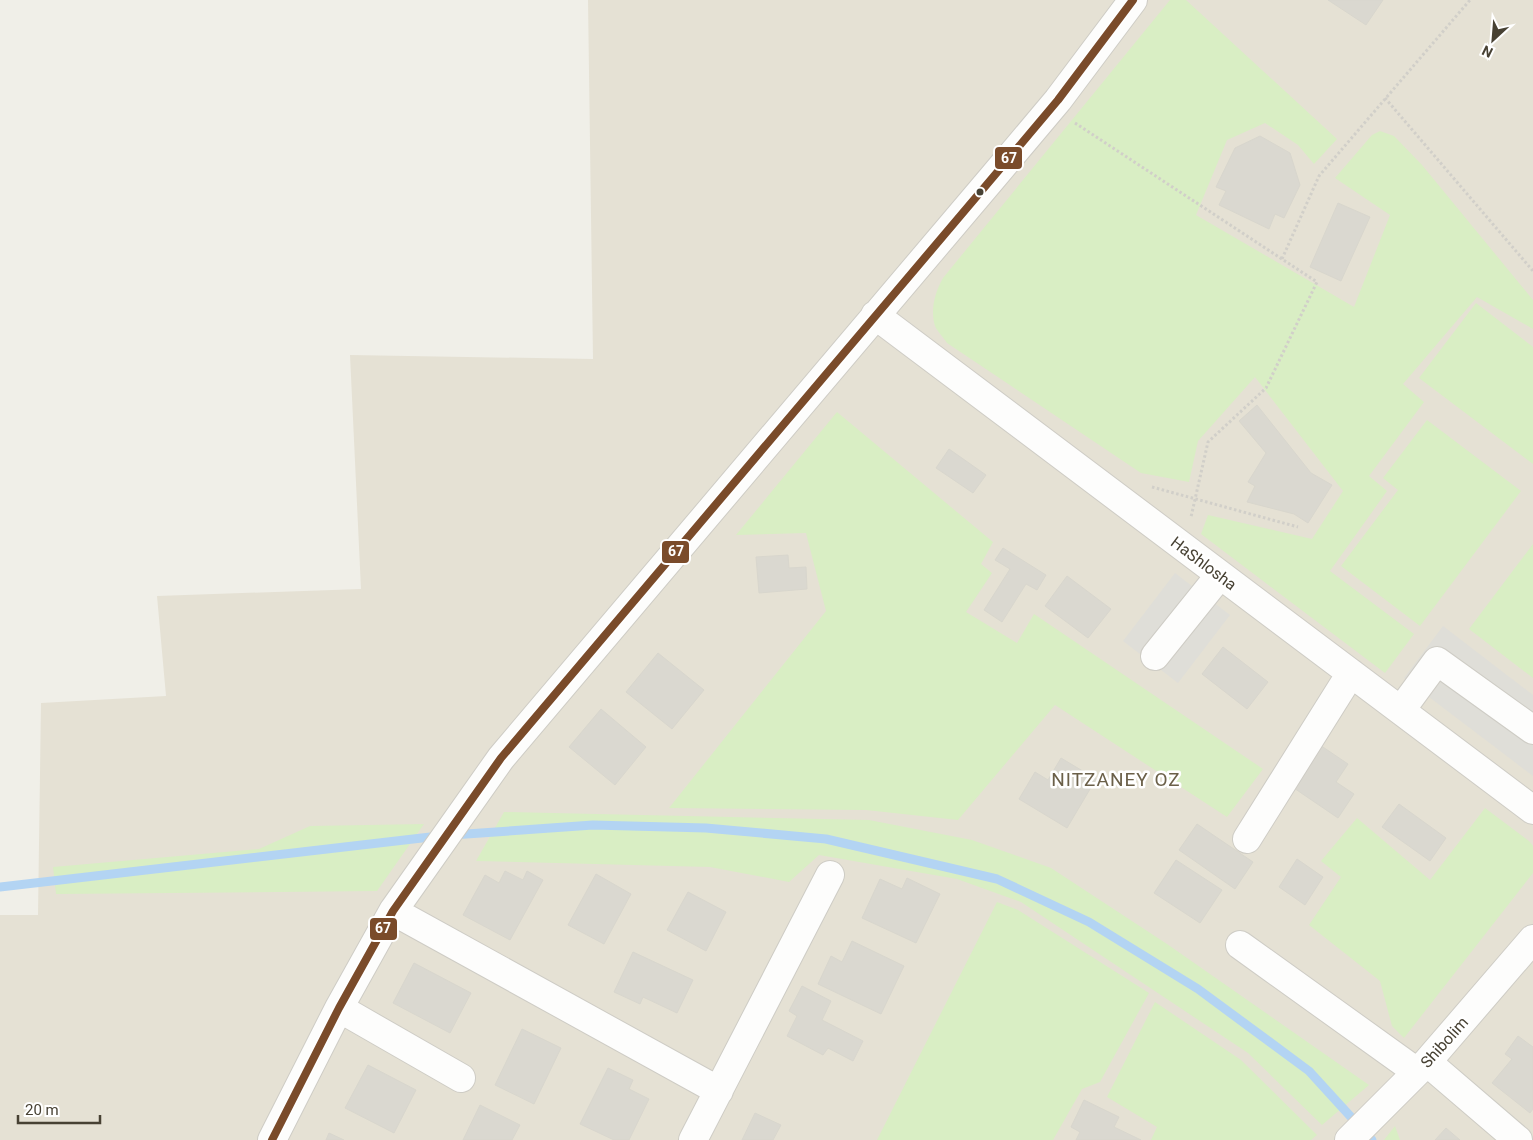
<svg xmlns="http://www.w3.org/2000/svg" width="1533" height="1140" viewBox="0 0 1533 1140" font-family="Roboto,sans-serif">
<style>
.residential{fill:#e5e1d4}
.green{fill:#d9eec4}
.parking{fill:#dfded8}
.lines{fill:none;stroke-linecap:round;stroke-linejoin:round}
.stream{stroke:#b3d4f3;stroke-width:9}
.building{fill:#dad8d0;stroke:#d8d6cd}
.minor-casing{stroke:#ceccc5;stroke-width:30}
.path{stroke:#d1cfc9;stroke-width:3;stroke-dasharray:2.5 2.5;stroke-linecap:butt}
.minor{stroke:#fdfdfc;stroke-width:28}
.bus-1-casing{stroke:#fff;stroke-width:11}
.bus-1{stroke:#7a4b2a;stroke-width:8}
.bus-dot{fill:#474133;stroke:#fff;stroke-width:2}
.labels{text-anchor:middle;stroke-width:5;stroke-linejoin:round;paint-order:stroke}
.street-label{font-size:16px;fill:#474133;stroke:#fff}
.quarter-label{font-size:19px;letter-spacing:1px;fill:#6b6049;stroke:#fff}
.line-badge{stroke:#fff;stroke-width:2}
.badge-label{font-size:14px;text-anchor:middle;font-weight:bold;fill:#fff}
</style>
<rect width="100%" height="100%" fill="#f0efe8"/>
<path class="residential" d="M588 0H1533V1140H0V915H38L41 703 166 696 157 596 361 589 350 355 593 359Z"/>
<path class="green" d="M1170 0H1186L1337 139 1314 164 1298 145 1265 123 1227 140 1196 215 1354 307 1390 215 1335 178 1372 135 1380 131 1394 136 1422 165 1533 300V329L1477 297 1403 384 1424 402 1369 476 1387 491 1330 571 1414 634 1385 673 1201 534 1208 515 1312 539 1343 491 1255 377 1198 441 1189 482 1141 473 947 343C944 338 937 331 935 326 930 310 935 292 943 278Z
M1476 303 1533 347V464L1419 378Z
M837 412 993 542 981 564 992 573 966 612 1017 643 1034 614 1263 769 1227 817 1055 705 958 820 866 810 669 808 826 611 806 533 736 535Z
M1427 420 1521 491 1420 626 1341 566 1398 490 1383 478Z
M1533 544V678L1469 629Z
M1485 808 1529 841 1533 846V873L1404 1038 1392 1026 1380 981 1309 925 1341 877 1321 861 1357 818 1430 880Z
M504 812 869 820 972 840 1051 868 1167 944 1369 1085 1322 1125 1248 1053 1021 902 957 879 819 855 789 882 710 867 476 861Z
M424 824 377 891 56 894 53 867 259 849 310 826Z
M997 902 1018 910 1149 993 1100 1082 1082 1089 1053 1140H877Z
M1155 1002 1241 1060 1317 1135 1311 1140H1151L1157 1127 1107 1097Z
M1395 1126 1400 1140H1384Z"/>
<path class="parking" d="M1175 573 1230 615 1178 683 1123 641Z
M1443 626 1533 695V776L1404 678Z"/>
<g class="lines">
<path class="stream" d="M452 835 593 825 706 828 826 839 997 879 1089 922 1198 989 1309 1071 1372 1140
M0 887 439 836"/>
</g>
<path class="building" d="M1328 0H1383L1366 25Z
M1260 136 1290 153 1300 185 1284 218 1275 214 1269 229 1219 205 1226 191 1216 187 1235 148Z
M1338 203 1370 217 1341 281 1310 267Z
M1257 405 1311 473 1332 485 1308 523 1294 514 1247 502 1255 486 1248 482 1266 453 1239 421Z
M949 449 986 475 973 493 936 468Z
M1003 548 1046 575 1037 590 1026 584 1002 622 984 610 1010 569 995 560Z
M788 555 789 568 806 567 807 589 759 593 756 557Z
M1067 576 1111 609 1088 638 1045 606Z
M1223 647 1268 682 1247 709 1202 674Z
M658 653 704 690 672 729 626 692Z
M601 709 646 747 615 785 569 747Z
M1317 743 1348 764 1336 782 1354 794 1338 818 1288 784Z
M1061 758 1096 779 1067 828 1019 799 1035 772 1048 780Z
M1399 804 1446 838 1430 861 1382 827Z
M1197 824 1253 862 1235 889 1179 850Z
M1297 859 1323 877 1305 905 1279 887Z
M1176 860 1222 890 1200 923 1154 893Z
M505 871 523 880 527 871 543 880 510 940 463 915 485 875 499 883Z
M596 874 631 894 604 944 568 925Z
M907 878 940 894 916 943 862 918 880 879 902 889Z
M688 892 726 912 706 951 667 930Z
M852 941 904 966 881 1014 818 984 831 956 842 962Z
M633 952 693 980 677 1013 643 997 640 1004 614 992Z
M414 963 471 993 450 1033 393 1003Z
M802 986 831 1001 822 1020 863 1041 853 1061 828 1048 823 1055 787 1036 797 1016 789 1011Z
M522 1029 561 1048 534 1104 495 1085Z
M1518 1036 1533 1047V1109L1530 1113 1492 1083 1512 1059 1505 1054Z
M368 1065 416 1090 394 1133 345 1108Z
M608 1068 633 1080 629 1089 649 1099 629 1140H614L580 1124Z
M1084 1100 1119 1117 1114 1127 1141 1140H1076L1080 1132 1071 1127Z
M480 1105 520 1125 512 1140H463Z
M755 1113 781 1125 773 1140H742Z
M1446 1128 1460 1140H1435Z
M329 1133 344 1140H326Z"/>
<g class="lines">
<g class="minor-casing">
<path id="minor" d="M875 315 1533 810
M1155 656 1220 575
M1401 710 1437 661 1533 730
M1247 839 1351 673
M393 911 719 1091
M1240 945 1417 1072
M339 1008 461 1078
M1427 1062 1518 1140
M272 1140 339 1008 393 911 501 758 994 176 1058 100 1133 0
M693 1140 830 875
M1349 1140 1427 1062 1533 939"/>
</g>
<path class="path" d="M1385 98 1533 271
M1075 123 1317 282 1266 388 1208 442 1191 517
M1282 259 1319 176 1470 0
M1152 487 1298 527"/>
<use href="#minor" class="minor"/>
<g class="bus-1-casing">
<path id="bus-1" d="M272 1140 339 1008 393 911 501 758 994 176 1058 100 1133 0"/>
</g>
<use href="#bus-1" class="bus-1"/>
</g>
<circle class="bus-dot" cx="980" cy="192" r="4.5"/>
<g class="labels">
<g class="street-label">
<text transform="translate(1204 563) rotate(37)" y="6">HaShlosha</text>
<text transform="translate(1444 1042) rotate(-48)" y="6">Shibolim</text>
</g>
<g class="quarter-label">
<text x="1116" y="786">NITZANEY OZ</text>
</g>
</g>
<g class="line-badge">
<rect x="994" y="146" width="29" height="24" rx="5" fill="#7a4b2a"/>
<rect x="661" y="540" width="29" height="24" rx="5" fill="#7a4b2a"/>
<rect x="369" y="917" width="29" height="24" rx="5" fill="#7a4b2a"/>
</g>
<g class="badge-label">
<text x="1009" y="163">67</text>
<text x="676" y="556">67</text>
<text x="383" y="933">67</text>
</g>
<g transform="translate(1493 40) rotate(206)" stroke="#ffffff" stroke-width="4" paint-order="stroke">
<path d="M0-4L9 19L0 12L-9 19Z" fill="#474133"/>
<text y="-8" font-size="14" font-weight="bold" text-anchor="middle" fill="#474133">N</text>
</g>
<path d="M18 1115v8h82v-8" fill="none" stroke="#474133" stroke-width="2.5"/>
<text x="25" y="1115" font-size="15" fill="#474133" stroke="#ffffff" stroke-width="4" paint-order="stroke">20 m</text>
</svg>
